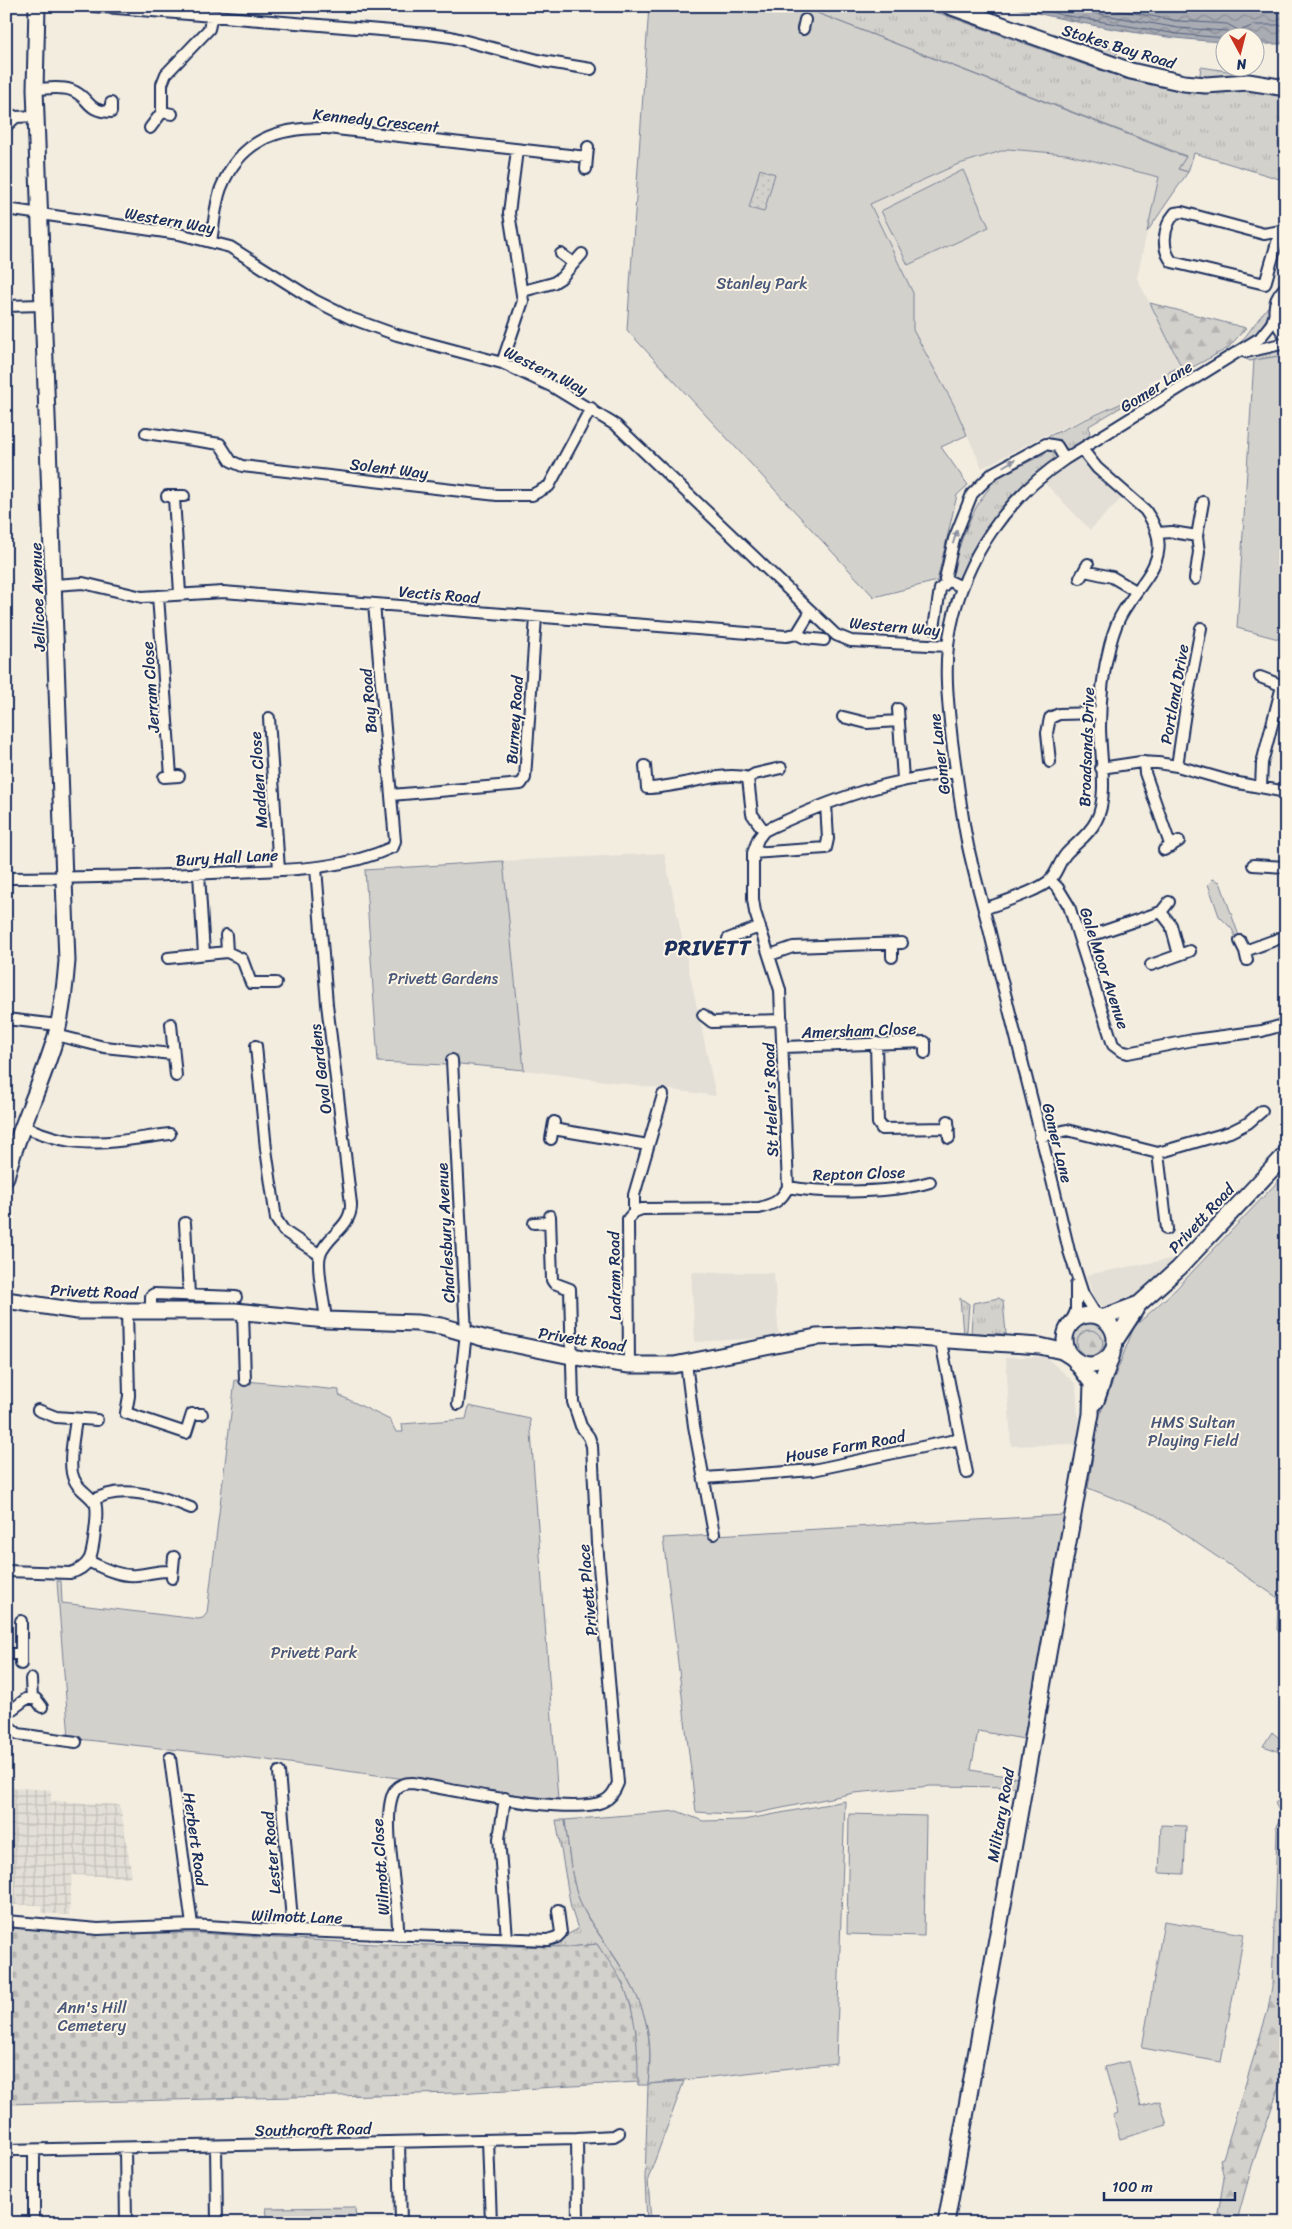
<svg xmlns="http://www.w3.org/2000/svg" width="1292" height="2229" viewBox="0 0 1292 2229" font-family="Sriracha,sans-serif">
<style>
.built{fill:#e3dfd6}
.industrial{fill:url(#industrial-grid)}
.grass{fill:url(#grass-tufts);stroke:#778095}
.forest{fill:url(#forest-firs);stroke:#778095}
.cemetery{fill:url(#cemetery-stones);stroke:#778095}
.park{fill:#d3d1cc;stroke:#778095}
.garden{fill:url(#garden-dots);stroke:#778095}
.water{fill:url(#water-waves);stroke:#707a91}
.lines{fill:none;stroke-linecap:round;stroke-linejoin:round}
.shore{stroke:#546180;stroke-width:1}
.street-casing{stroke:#1b2f5e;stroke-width:14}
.secondary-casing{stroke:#1b2f5e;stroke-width:19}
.street{stroke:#fcf5e5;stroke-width:10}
.secondary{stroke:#fcf5e5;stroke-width:15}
.oneway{fill:#8c92a2}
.labels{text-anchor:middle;stroke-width:4;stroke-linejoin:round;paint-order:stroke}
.street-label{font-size:16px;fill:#1b2f5e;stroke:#fcf5e5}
.park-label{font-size:16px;fill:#49587a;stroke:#fcf5e5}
.district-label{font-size:21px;font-weight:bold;letter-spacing:1px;fill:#1b2f5e;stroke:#fcf5e5}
</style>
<defs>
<pattern id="industrial-grid" width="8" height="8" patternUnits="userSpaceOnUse" patternTransform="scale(1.25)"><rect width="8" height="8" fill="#e3dfd6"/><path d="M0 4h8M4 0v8" fill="none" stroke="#c2c0ba"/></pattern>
<pattern id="grass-tufts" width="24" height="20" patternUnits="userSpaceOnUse" patternTransform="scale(1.25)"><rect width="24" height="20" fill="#d3d1cc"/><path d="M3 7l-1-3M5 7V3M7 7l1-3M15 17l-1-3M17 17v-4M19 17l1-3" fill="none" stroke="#b5b4b2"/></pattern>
<pattern id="forest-firs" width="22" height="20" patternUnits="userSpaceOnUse" patternTransform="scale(1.25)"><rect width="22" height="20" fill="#d3d1cc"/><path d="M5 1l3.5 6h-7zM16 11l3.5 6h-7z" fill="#b5b4b2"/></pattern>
<pattern id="cemetery-stones" width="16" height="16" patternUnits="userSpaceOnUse" patternTransform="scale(1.25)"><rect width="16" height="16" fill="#d3d1cc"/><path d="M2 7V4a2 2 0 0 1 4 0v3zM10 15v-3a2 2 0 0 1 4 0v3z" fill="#b5b4b2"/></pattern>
<pattern id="garden-dots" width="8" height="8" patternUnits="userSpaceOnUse" patternTransform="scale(1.25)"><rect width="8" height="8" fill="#d3d1cc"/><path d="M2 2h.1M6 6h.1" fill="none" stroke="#b5b4b2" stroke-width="1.8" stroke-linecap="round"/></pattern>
<pattern id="water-waves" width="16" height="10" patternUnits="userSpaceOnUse" patternTransform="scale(1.25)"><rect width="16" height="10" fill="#a9acb3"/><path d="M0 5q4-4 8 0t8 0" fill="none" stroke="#898c95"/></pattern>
</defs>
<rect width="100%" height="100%" fill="#f3ede0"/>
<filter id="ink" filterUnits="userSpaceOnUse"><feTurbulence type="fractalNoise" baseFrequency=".02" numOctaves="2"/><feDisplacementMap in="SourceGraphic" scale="10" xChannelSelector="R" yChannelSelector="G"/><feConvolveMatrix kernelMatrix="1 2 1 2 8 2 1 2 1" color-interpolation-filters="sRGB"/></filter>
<g filter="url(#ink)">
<path class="built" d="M1008 149 1066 154 1159 177 1137 278 1181 366 1149 382 1153 389 1041 437 982 468 954 405 913 330V293L870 204 956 165Z
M1082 455 1123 497 1090 530 1042 480Z
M664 853 716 1096 524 1070 503 861Z
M1175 1258 1130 1299 1114 1306H1102L1094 1298 1086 1275Z
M691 1272 774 1273 779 1337 695 1342Z
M1006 1357H1046L1076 1384 1079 1435 1075 1444 1011 1446Z"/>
<path class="industrial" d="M6 1787 51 1790V1801L120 1805 131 1870 130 1877 72 1875 69 1915 42 1913V1905H6Z"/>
<path class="grass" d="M799 6H919L1125 79 1203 94 1252 90 1286 96V181L1194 153 1188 172 1178 169 1186 156Z
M1061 39 1110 48 1118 53 1111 58Z
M1201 67 1286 80V86L1206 84 1200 74Z
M1276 296C1266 323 1260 334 1235 350Z
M1286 348V355L1250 361 1242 357Z
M1153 389 1145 397 1128 403 1089 426 1090 435 1071 449 1065 448 1060 440 1042 439Z
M1050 448H1054L1058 455 1057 460C1014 490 982 528 963 576L957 579 951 578 948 571 951 572C961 542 970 510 991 486L988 483 999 473 1001 476 1046 453Z
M960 1298 969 1304 967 1331 963 1334Z
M999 1298 1003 1301 1006 1334 971 1333 973 1303Z
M1071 1341a19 19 0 1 1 38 0a19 19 0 1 1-38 0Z
M556 1820H565C569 1848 570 1880 582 1906 589 1922 601 1937 611 1952 642 1997 655 2029 648 2084L684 2081 648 2179 651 2223H647L645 2179 648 2085H638L636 2044 631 2006 623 1984 597 1944 570 1947H544L578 1929 571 1908Z"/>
<path class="forest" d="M1150 303 1246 328 1228 348 1169 380 1165 374 1181 366Z
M1077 1343a13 13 0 1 1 26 0a13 13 0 1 1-26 0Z
M1272 1732 1286 1744V1757L1275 1750 1263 1746Z
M1278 1801 1286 1805V2066L1252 2166 1238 2217 1218 2214 1224 2178 1220 2159 1223 2158 1268 2010 1272 1986 1277 1830 1275 1828 1285 1810 1278 1809 1275 1803Z
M355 2207 356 2223H268L266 2208Z"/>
<path class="cemetery" d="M6 1925 120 1933H198L374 1944 570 1947 597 1944C605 1957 616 1969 622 1983 637 2014 638 2049 638 2082L457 2093 6 2104Z"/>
<path class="park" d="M649 6H799L1186 157 1178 169 1188 172 1147 232 1159 177 1066 154 1008 149 956 165 870 204 913 293V330L954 405 967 435 941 447 968 485 957 495 937 581 874 597 627 330Z
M963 170 989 227 908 265 881 211Z
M1286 355V641L1237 628 1254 360Z
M503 861 524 1070 460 1064 452 1059 446 1065 378 1062 365 870Z
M1213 879 1220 882 1239 936H1235L1232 929 1219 916 1208 884Z
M1286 1173V1636L1277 1630 1278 1598 1154 1514 1088 1488 1099 1417 1134 1327 1176 1289Z
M235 1380 339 1390V1395L390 1420 396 1432H403L402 1424 466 1419 469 1406 530 1419 558 1800 260 1759 69 1738 57 1581H61L62 1603 198 1619 203 1618 207 1613Z
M1064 1515 1024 1739 978 1731 971 1770 1018 1778 1016 1787 931 1786 854 1793 758 1813 731 1814 696 1812 663 1538Z
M845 1801 836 2063 648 2084C656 2028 640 1994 609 1948 600 1935 589 1921 582 1906 570 1880 569 1848 565 1820L677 1811 703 1821 743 1820Z
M849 1814 926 1816 924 1936 847 1934Z
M1161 1825 1186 1826 1184 1874 1159 1873Z
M1164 1921 1244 1934 1221 2062 1142 2048Z
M1129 2061 1141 2106 1160 2101 1167 2125 1120 2139 1113 2115 1118 2113 1105 2067Z"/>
<path class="garden" d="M760 169 775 174 764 212 749 208Z"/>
<path class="water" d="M1008 6H1286V44H1255L1254 38H1224V42C1151 38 1079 24 1008 6Z"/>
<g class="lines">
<path class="shore" d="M1029 6 1062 15 1177 34 1226 38
M1054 6 1178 28 1226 31 1234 38
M1094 6 1179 21 1227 24 1240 31 1254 25H1286"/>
<g class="street-casing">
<path id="street" d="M93 6 428 34 451 37 542 61 591 69
M803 29 805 20
M35 89C46 89 60 86 71 90 91 97 84 111 111 112V103
M162 112V84L166 74 209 29 212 16
M6 113 16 117 36 116
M6 126 16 117
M150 128 162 112 172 114
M586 169 588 147
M6 209 179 234 230 247 314 300 350 318 397 335 502 363 553 387 617 426 836 635 851 641 948 646
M1280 232 1265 284 1172 262C1161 248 1163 227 1175 213L1182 212 1264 234 1286 230
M211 242C214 225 215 204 221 188 241 139 278 127 327 128L587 157
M561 254 573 263
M523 291 553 283 561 278 582 254
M6 306 42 305
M1246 352 1286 343
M502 363 523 301 509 213 517 150
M146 433 220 444 231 461 242 466 497 495H532L549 486 591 408
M167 496H184
M174 498 180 593
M1157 533 1172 532 1197 536
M1085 571 1112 577 1136 591
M1080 578 1088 564
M1195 579 1199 552 1197 536 1203 502
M54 585 83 583 142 597 223 592 786 636 797 634 811 611
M962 587 945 579 954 539 972 494 993 473 1046 444 1057 446 1065 459
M158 596 171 776
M934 628 940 589 948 581
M797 634 805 638 824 640
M1260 677 1286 687
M898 709 903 779
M843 717 867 723 898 721
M269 718 279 870
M1050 762 1047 733 1050 718 1059 714 1100 713
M1144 762 1145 773 1171 847
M645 766 647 788C677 788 722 770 748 778L752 814 764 831
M1177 766 1186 706 1201 628
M1101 768 1141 762 1158 763 1177 766 1233 782 1286 792
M164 777 179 776
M748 778 755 774 781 768
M1261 787 1262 763 1282 686
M391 795 521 784 525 778 536 617
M1164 850 1179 841
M753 853 826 848 828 839 826 804
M1253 865 1286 867
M316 868 327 1004 351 1204C352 1227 327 1235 320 1255 316 1266 325 1307 326 1320
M199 874 204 954
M6 878C82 878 158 876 234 872 288 870 343 870 393 847L395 841 374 604
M1050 880 1058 888 1069 906 1113 1045 1121 1051 1128 1053 1193 1040 1262 1031 1286 1024
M984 909C1000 903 1039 891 1050 880 1057 873 1059 862 1066 854 1076 843 1089 835 1096 821 1109 798 1100 754 1100 727 1100 700 1103 671 1110 645 1113 633 1117 621 1124 610 1146 575 1177 553 1145 510L1097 468 1082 449
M1161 912 1169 902
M226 935 227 952
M728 939 759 927
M1081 939 1161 912 1171 925 1179 955
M1240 941 1245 951 1247 960
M892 944V957
M1245 951 1286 936
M770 955 793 947 902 943
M168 958 227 952 242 959 251 983H276
M1151 965 1190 951
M703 1015 712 1022 782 1020
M6 1019 58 1025
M171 1024 176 1076
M56 1035 104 1047 172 1054
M876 1043 878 1123 882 1129 949 1128
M256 1046 266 1149 276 1219 284 1231 320 1255
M784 1047 925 1042V1053
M452 1060 466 1333 458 1404
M948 1121 949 1138
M21 1126C36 1131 51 1138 66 1140 100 1147 136 1138 170 1134
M553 1129 648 1145
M1040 1137 1067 1130 1158 1153 1230 1132 1248 1123 1262 1111
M551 1139 554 1122
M1158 1153 1167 1229
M788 1187C827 1194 893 1193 930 1182
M634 1212 642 1209 759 1208C774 1204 781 1201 788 1187L780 990 755 912 753 899V853L758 839 764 831 772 827C835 798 887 780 956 772
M185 1223 189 1295
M534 1223 550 1222
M151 1310V1296L154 1294 236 1297
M127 1311 129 1396 126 1413 186 1433 192 1414H202
M243 1312 245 1380
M1096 1315 1083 1294 1069 1251C1044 1143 1015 1036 989 929 982 901 974 874 968 846 961 812 957 776 952 741 948 703 943 664 951 627 965 557 1007 498 1065 459L1260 338 1272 323 1276 310
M1071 1322 1076 1311V1285
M941 1342 967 1473
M686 1363 694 1426 714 1534
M629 1365 628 1219 634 1212V1195L663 1095
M38 1410 56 1417 97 1420
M705 1478 813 1470 960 1439
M93 1501C118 1483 165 1497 191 1508
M88 1561C103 1568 120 1577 137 1575 151 1574 156 1570 172 1571
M6 1571 70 1573C78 1571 84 1568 89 1560 93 1553 99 1511 95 1503 87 1492 75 1488 72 1473 69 1456 74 1436 76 1419
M172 1578 174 1557
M21 1621V1664
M6 1654H21
M31 1679 32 1699
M6 1714 26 1699H36L42 1707
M6 1724 18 1734 76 1742
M170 1758 192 1925
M279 1772 293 1931
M505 1798 499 1839 507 1938
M6 1921 98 1929 192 1925 270 1930 548 1940 557 1937 561 1933 558 1910
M398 1935C400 1903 379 1814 395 1790 399 1785 406 1783 412 1783 451 1789 573 1817 604 1801 611 1798 615 1791 618 1783L597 1543 592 1446 589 1437 581 1426 573 1402 570 1289 554 1283 552 1280 550 1216
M577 2138 578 2218 580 2223
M488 2140 491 2223
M399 2142 401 2223
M216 2146 217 2223
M125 2148 126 2223
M6 2150 577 2138 614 2136 619 2133
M34 2150V2223"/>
</g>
<g class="secondary-casing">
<path id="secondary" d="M949 6 1131 71 1184 83 1206 85 1248 82 1286 88
M1286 290C1273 303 1275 319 1286 333
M6 1177C19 1128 42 1084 56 1036 62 1012 65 986 67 961L35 89 37 6
M6 1300 77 1311H235L326 1320 417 1323 441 1326 483 1338 571 1356 629 1365H674L816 1337 871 1335 1040 1346 1062 1351 1070 1356
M1065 1340a25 25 0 1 1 50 0a25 25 0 1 1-50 0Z
M1102 1318 1139 1304
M1115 1341 1139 1304 1179 1268 1286 1154
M1096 1401 1112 1354
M946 2223 1091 1414 1092 1383 1076 1362"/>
</g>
<use href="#street" class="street"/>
<use href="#secondary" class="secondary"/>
</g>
<defs><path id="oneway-solid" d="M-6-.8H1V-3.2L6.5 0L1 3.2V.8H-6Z" transform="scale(1.25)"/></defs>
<g class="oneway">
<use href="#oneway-solid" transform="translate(1009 463) rotate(-30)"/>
<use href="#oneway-solid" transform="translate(955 537) rotate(-73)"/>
</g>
</g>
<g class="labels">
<g class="street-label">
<text transform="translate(1119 46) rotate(17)" y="6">Stokes Bay Road</text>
<text transform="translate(376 120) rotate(6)" y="6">Kennedy Crescent</text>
<text transform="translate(170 220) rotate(10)" y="6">Western Way</text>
<text transform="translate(546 370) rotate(26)" y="6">Western Way</text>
<text transform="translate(1156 386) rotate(-32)" y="6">Gomer Lane</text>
<text transform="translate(389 468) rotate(7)" y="6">Solent Way</text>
<text transform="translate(439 594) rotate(5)" y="6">Vectis Road</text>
<text transform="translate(37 597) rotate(-92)" y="6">Jellicoe Avenue</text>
<text transform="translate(895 626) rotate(5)" y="6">Western Way</text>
<text transform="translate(150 687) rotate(-94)" y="6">Jerram Close</text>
<text transform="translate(1174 694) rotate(-80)" y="6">Portland Drive</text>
<text transform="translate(368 701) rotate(-95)" y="6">Bay Road</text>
<text transform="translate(514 720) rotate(-86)" y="6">Burney Road</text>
<text transform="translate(1086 747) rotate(-88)" y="6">Broadsands Drive</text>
<text transform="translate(939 754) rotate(-97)" y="6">Gomer Lane</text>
<text transform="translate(258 780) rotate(-94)" y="6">Madden Close</text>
<text transform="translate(227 857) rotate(-3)" y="6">Bury Hall Lane</text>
<text transform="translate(1105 968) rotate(72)" y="6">Gale Moor Avenue</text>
<text transform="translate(859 1030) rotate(-2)" y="6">Amersham Close</text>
<text transform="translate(320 1069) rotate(-97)" y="6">Oval Gardens</text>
<text transform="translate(770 1100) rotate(-92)" y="6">St Helen's Road</text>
<text transform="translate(1058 1143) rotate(76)" y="6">Gomer Lane</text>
<text transform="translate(859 1173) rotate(-2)" y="6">Repton Close</text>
<text transform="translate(1201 1218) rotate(-47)" y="6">Privett Road</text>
<text transform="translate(445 1233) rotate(-93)" y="6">Charlesbury Avenue</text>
<text transform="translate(614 1276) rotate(-91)" y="6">Ladram Road</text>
<text transform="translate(94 1291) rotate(2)" y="6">Privett Road</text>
<text transform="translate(582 1339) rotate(9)" y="6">Privett Road</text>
<text transform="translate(845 1446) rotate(-10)" y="6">House Farm Road</text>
<text transform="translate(587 1590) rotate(-95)" y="6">Privett Place</text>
<text transform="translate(1000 1815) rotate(-80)" y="6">Military Road</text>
<text transform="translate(196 1839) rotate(82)" y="6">Herbert Road</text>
<text transform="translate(271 1853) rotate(-95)" y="6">Lester Road</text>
<text transform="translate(380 1867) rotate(-94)" y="6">Wilmott Close</text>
<text transform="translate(297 1916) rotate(2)" y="6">Wilmott Lane</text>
<text transform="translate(313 2129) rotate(-1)" y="6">Southcroft Road</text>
</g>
<g class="park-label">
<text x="762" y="289">Stanley Park</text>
<text x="443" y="984">Privett Gardens</text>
<text x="1193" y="1428">HMS Sultan<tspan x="1193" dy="18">Playing Field</tspan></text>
<text x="314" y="1658">Privett Park</text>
<text x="92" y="2013">Ann's Hill<tspan x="92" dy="18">Cemetery</tspan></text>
</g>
<g class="district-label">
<text x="708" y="955">PRIVETT</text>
</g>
</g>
<rect width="1292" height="2229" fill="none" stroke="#fcf5e5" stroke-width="25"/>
<rect x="12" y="12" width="1267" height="2204" fill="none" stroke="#1b2f5e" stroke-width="2" filter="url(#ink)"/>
<g transform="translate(1240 52) rotate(173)"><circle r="24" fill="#fcf5e5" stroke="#a2a6af"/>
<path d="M0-4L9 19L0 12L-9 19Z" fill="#c8321e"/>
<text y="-8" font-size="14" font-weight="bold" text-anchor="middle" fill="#1b2f5e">N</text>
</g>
<path d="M1104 2192v8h131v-8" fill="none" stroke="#1b2f5e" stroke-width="2.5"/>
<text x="1112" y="2192" font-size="15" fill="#1b2f5e" stroke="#fcf5e5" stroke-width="4" paint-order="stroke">100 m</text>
</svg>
